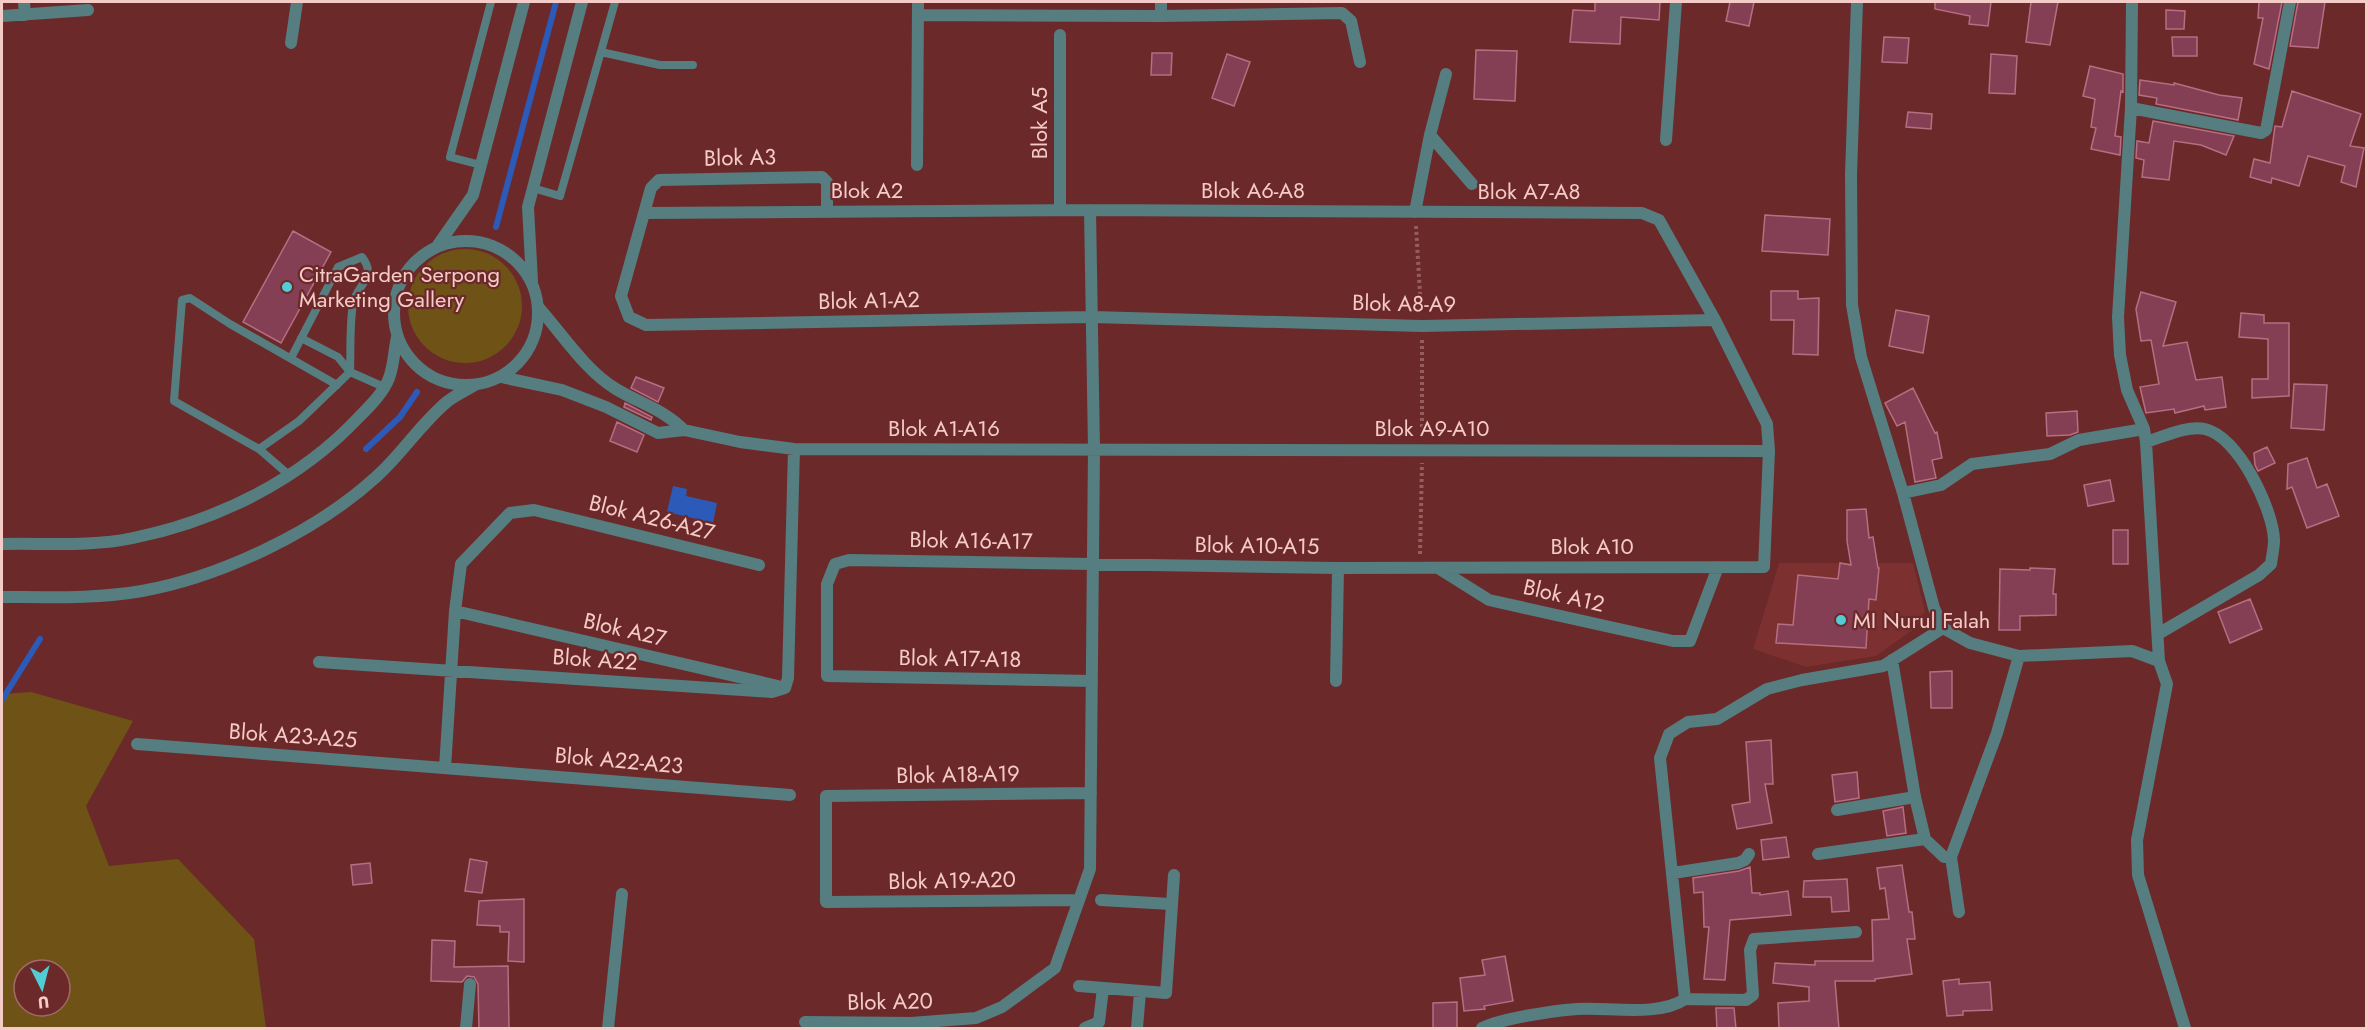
<svg xmlns="http://www.w3.org/2000/svg" width="2368" height="1030" viewBox="0 0 2368 1030" font-family="Jost,sans-serif">
<style>
.built{fill:#7c3030}
.green{fill:#6e5216;fill-rule:evenodd}
.water{fill:#2c5ab9}
.lines{fill:none;stroke-linecap:round;stroke-linejoin:round}
.stream{stroke:#2c5ab9;stroke-width:6}
.building{fill:#843f54;stroke:#b76e82;stroke-width:1.5}
.path{stroke:#975c5c;stroke-width:4;stroke-dasharray:3 3;stroke-linecap:butt}
.service{stroke:#567d80;stroke-width:8}
.minor{stroke:#567d80;stroke-width:12}
.tertiary{stroke:#567d80;stroke-width:12}
.poi-dot{fill:#52ccd5;stroke:#6c292a;stroke-width:2}
.labels{text-anchor:middle;stroke-width:4.5;stroke-linejoin:round;paint-order:stroke}
.street-label{font-size:22px;fill:#f5cbc8;stroke:#6c292a}
.poi-label{font-size:22px;fill:#f5cbc8;stroke:#6c292a;text-anchor:start}
</style>
<rect width="100%" height="100%" fill="#6c292a"/>
<path class="built" d="M1779 563H1913L1925 611 1914 629 1876 656 1806 667 1753 649Z"/>
<path class="green" d="M408 306a57 57 0 1 1 114 0a57 57 0 1 1-114 0Z
M31 692 133 721 86 806 109 866 178 859 254 939 266 1028H2V694ZM24 970H60V1006H24Z"/>
<path class="water" d="M673 486 687 489 686 496 717 503 713 523 667 512Z"/>
<g class="lines">
<path class="stream" d="M496 227 556 2
M366 449 400 417 417 392
M2 700 40 639"/>
</g>
<path class="building" d="M1595 2H1660L1659 20 1621 17 1620 44 1570 42 1573 10 1595 11Z
M1730 2H1754L1749 26 1726 21Z
M1935 2H1991L1988 26 1969 24 1970 16 1935 9Z
M2031 2H2058L2050 45 2026 42Z
M2259 2H2282L2269 69 2254 64 2263 18H2258Z
M2298 2H2325L2318 48 2290 46Z
M2166 10 2185 11 2184 29H2166Z
M1884 37 1909 38 1907 63 1882 62Z
M2172 37H2197V56H2173Z
M1476 50 1517 51 1515 101 1474 99Z
M1152 53H1172L1171 75H1151Z
M1227 54 1250 62 1234 106 1212 98Z
M1991 54 2017 56 2015 94 1989 93Z
M2090 66 2123 74V92L2121 91 2115 136 2121 137 2120 155 2091 149 2096 128 2091 127 2095 99 2083 96Z
M2140 80 2174 85V83L2219 95 2242 98 2238 120 2156 104 2157 98 2139 95Z
M2292 91 2361 114 2350 146 2364 148 2356 187 2341 182 2345 166 2308 156 2299 186 2272 178 2271 183 2250 177 2254 159 2270 163 2275 126 2282 127Z
M1908 112 1932 114 1931 129 1906 127Z
M2153 121 2234 136 2226 155 2201 145 2174 141 2169 180 2142 177 2144 160 2136 158 2137 141 2149 143Z
M1765 215 1830 219 1828 255 1762 251Z
M293 231 331 252 281 343 243 322Z
M1771 291H1798V299L1819 298 1818 355 1793 354 1794 320H1771Z
M2141 292 2176 302 2163 346 2187 342 2196 380 2222 377 2226 407 2205 410 2204 406 2175 413 2174 409 2146 413 2140 387 2159 384 2151 340 2141 341 2136 309Z
M1896 310 1929 316 1923 353 1889 346Z
M2241 313 2264 315V323H2289V396L2252 398V379H2268V339L2239 337Z
M636 377 664 388 658 402 631 388Z
M2294 384 2327 385 2324 430 2291 428Z
M1913 388 1935 433 1937 432 1942 458 1932 460 1936 478 1915 482 1905 422 1897 426 1885 403Z
M625 403 652 417 651 420 624 407Z
M2077 411 2078 432 2070 435 2047 436 2046 413Z
M617 422 644 435 637 452 610 441Z
M2267 447 2275 463 2258 471 2255 465 2254 453Z
M2307 458 2317 488 2327 484 2339 516 2307 528 2292 487 2287 489 2288 464Z
M2110 480 2114 501 2088 506 2084 485Z
M1866 509 1869 538 1873 537 1878 568H1879L1876 600 1869 599 1866 648 1776 643 1778 624 1793 625 1798 575 1838 579 1840 563 1851 565 1847 541V510Z
M2113 530H2128V564H2113Z
M2030 568 2055 569 2053 594H2056V615L2020 616V630H1999L2000 569 2030 570Z
M2250 599 2262 629 2230 643 2218 612Z
M1952 671V708H1931L1930 672Z
M1771 740 1773 784H1765L1772 823 1737 829 1732 805 1750 802 1746 742Z
M1857 772 1859 798 1835 802 1832 775Z
M1903 807 1906 833 1887 836 1883 811Z
M1786 837 1789 857 1763 860 1761 840Z
M470 859 487 862 482 893 465 891Z
M370 863 372 883 353 885 351 865Z
M1902 865 1909 912H1912L1915 939H1907L1912 974 1875 979V981H1835L1839 1029H1779L1778 1003 1809 1001V987L1773 983 1775 963 1815 965V961H1873L1872 920 1889 919 1885 888 1880 889 1877 868Z
M1750 867 1752 893H1760V895L1788 891 1791 915 1730 920 1725 980 1704 979 1709 927H1704L1703 892 1694 893 1693 878 1739 871Z
M1847 879 1849 911 1832 912 1831 897H1803L1804 881Z
M524 899V962L508 961 509 932H500V926L477 925 479 901Z
M432 940 455 941 454 967 508 966 509 1029H479L478 984 474 977 467 976 462 982 431 981Z
M1505 956 1513 1001 1484 1006 1485 1009 1464 1011 1460 978 1485 975 1482 960Z
M1959 979V984L1990 982 1992 1010 1963 1011V1015L1947 1016 1943 981Z
M1457 1002V1029H1433V1003Z
M1716 1008H1734L1736 1029H1717Z"/>
<g class="lines">
<path class="path" d="M1416 226 1421 311
M1422 340V437
M1420 554 1422 463"/>
<path class="service" d="M601 52 660 65H693
M481 165 450 157 491 2
M533 188 560 196 615 2
M301 338 338 357 350 372
M291 358 338 267 362 257C377 277 360 282 354 300 349 318 351 352 350 372
M259 449 299 421 350 372 384 387
M289 475 259 449 174 401 182 300 190 298 230 324 337 385"/>
<path class="minor" d="M24 2 25 15
M1161 2V16
M1857 2 1851 174 1852 305 1861 357 1903 493 1934 608 1943 628 1970 643 2019 656 2132 651 2159 661 2167 684 2137 840 2138 875 2185 1028
M2132 2 2131 108 2118 317 2120 355 2127 390 2144 429 2146 442 2159 661
M918 15 1161 16 1342 13 1351 21 1360 62
M2 16 88 10
M1060 35V210
M291 43 297 2
M2131 108 2261 133 2266 130 2290 2
M1430 135 1472 184
M1666 140 1676 2
M917 165 918 2
M827 211V182L822 177 659 180 651 188 621 296 629 317 646 325 1092 317 1422 326 1715 320
M1415 212 1430 135 1446 74
M644 213 1090 210 1642 213 1659 220 1715 320 1767 424 1769 451 1764 567 1338 568 849 560 835 564 827 584V676L1092 681
M501 377 562 390 606 407 658 433 684 430C663 409 641 404 616 389 585 370 563 335 539 308
M684 430 740 442 794 449 1769 451
M2146 442C2163 437 2187 425 2205 429 2238 436 2273 509 2274 540 2274 548 2272 556 2271 564L2259 575 2158 634
M1903 493 1941 485 1972 464 2050 454 2079 440 2144 429
M1438 568 1489 600 1673 641H1690L1718 567
M455 611 778 686
M1892 660 1915 797 1925 839 1944 857H1951
M319 662 772 692 785 688 788 678 794 449
M1336 681 1338 568
M137 744 790 795
M445 768 455 611 461 564 510 513 534 510 759 565
M1837 810 1915 797
M1818 854 1925 839
M1673 873 1738 863 1745 860 1749 854
M1079 900 826 902V796L1091 793
M1101 900 1171 904
M1959 912 1951 857 1997 733 2019 656
M1079 986 1166 993 1174 875
M1685 999 1746 1000 1753 995 1750 950 1754 939 1856 932
M805 1022 911 1023 976 1018 1002 1007 1055 968 1090 869 1094 449 1090 210
M466 1028 470 984
M608 1028 622 894
M1085 1028 1099 1022 1103 988
M1137 1028 1140 992
M1482 1028C1503 1018 1552 1011 1577 1009 1609 1007 1659 1017 1685 999L1660 758 1669 734 1688 722 1717 719 1767 689 1802 680 1883 666 1943 628"/>
<path class="tertiary" d="M394 313a72 72 0 1 1 144 0a72 72 0 1 1-144 0Z
M438 245 473 195 524 2
M532 281 528 207 582 2
M2 544C45 543 91 547 133 538 217 521 300 480 359 417 370 406 384 392 389 378 394 365 394 350 397 337
M2 597C48 597 96 599 142 591 221 577 317 531 376 477 402 454 421 423 448 401 456 395 466 390 475 385"/>
</g>
<g class="poi-dot">
<circle cx="287" cy="287" r="6"/>
<circle cx="1841" cy="620" r="6"/>
</g>
<g class="labels">
<g class="street-label">
<text transform="translate(1039 123) rotate(-90)" y="8">Blok A5</text>
<text transform="translate(740 157) rotate(-1)" y="8">Blok A3</text>
<text x="867" y="198">Blok A2</text>
<text x="1253" y="198">Blok A6-A8</text>
<text x="1529" y="199">Blok A7-A8</text>
<text transform="translate(869 300) rotate(-1)" y="8">Blok A1-A2</text>
<text transform="translate(1404 303) rotate(1)" y="8">Blok A8-A9</text>
<text x="944" y="436">Blok A1-A16</text>
<text x="1432" y="436">Blok A9-A10</text>
<text transform="translate(652 517) rotate(14)" y="8">Blok A26-A27</text>
<text transform="translate(971 540) rotate(1)" y="8">Blok A16-A17</text>
<text transform="translate(1257 545) rotate(1)" y="8">Blok A10-A15</text>
<text x="1592" y="554">Blok A10</text>
<text transform="translate(1564 595) rotate(13)" y="8">Blok A12</text>
<text transform="translate(625 629) rotate(13)" y="8">Blok A27</text>
<text transform="translate(960 658) rotate(1)" y="8">Blok A17-A18</text>
<text transform="translate(595 659) rotate(4)" y="8">Blok A22</text>
<text transform="translate(293 735) rotate(4)" y="8">Blok A23-A25</text>
<text transform="translate(619 760) rotate(5)" y="8">Blok A22-A23</text>
<text transform="translate(958 774) rotate(-1)" y="8">Blok A18-A19</text>
<text transform="translate(952 880) rotate(-1)" y="8">Blok A19-A20</text>
<text transform="translate(890 1001) rotate(-1)" y="8">Blok A20</text>
</g>
<g class="poi-label">
<text x="299" y="282">CitraGarden Serpong<tspan x="299" dy="25">Marketing Gallery</tspan></text>
<text x="1853" y="628">MI Nurul Falah</text>
</g>
</g>
<rect width="2368" height="1030" fill="none" stroke="#f5cbc8" stroke-width="6"/>
<g transform="translate(42 988) rotate(174)"><circle r="28" fill="#6c292a" stroke="#a36a69" stroke-width="1.5"/>
<path d="M0-4.5L10 22L0 15L-10 22Z" fill="#52ccd5"/>
<text y="-9" font-size="16" font-weight="bold" text-anchor="middle" fill="#f5cbc8">U</text>
</g>
</svg>
